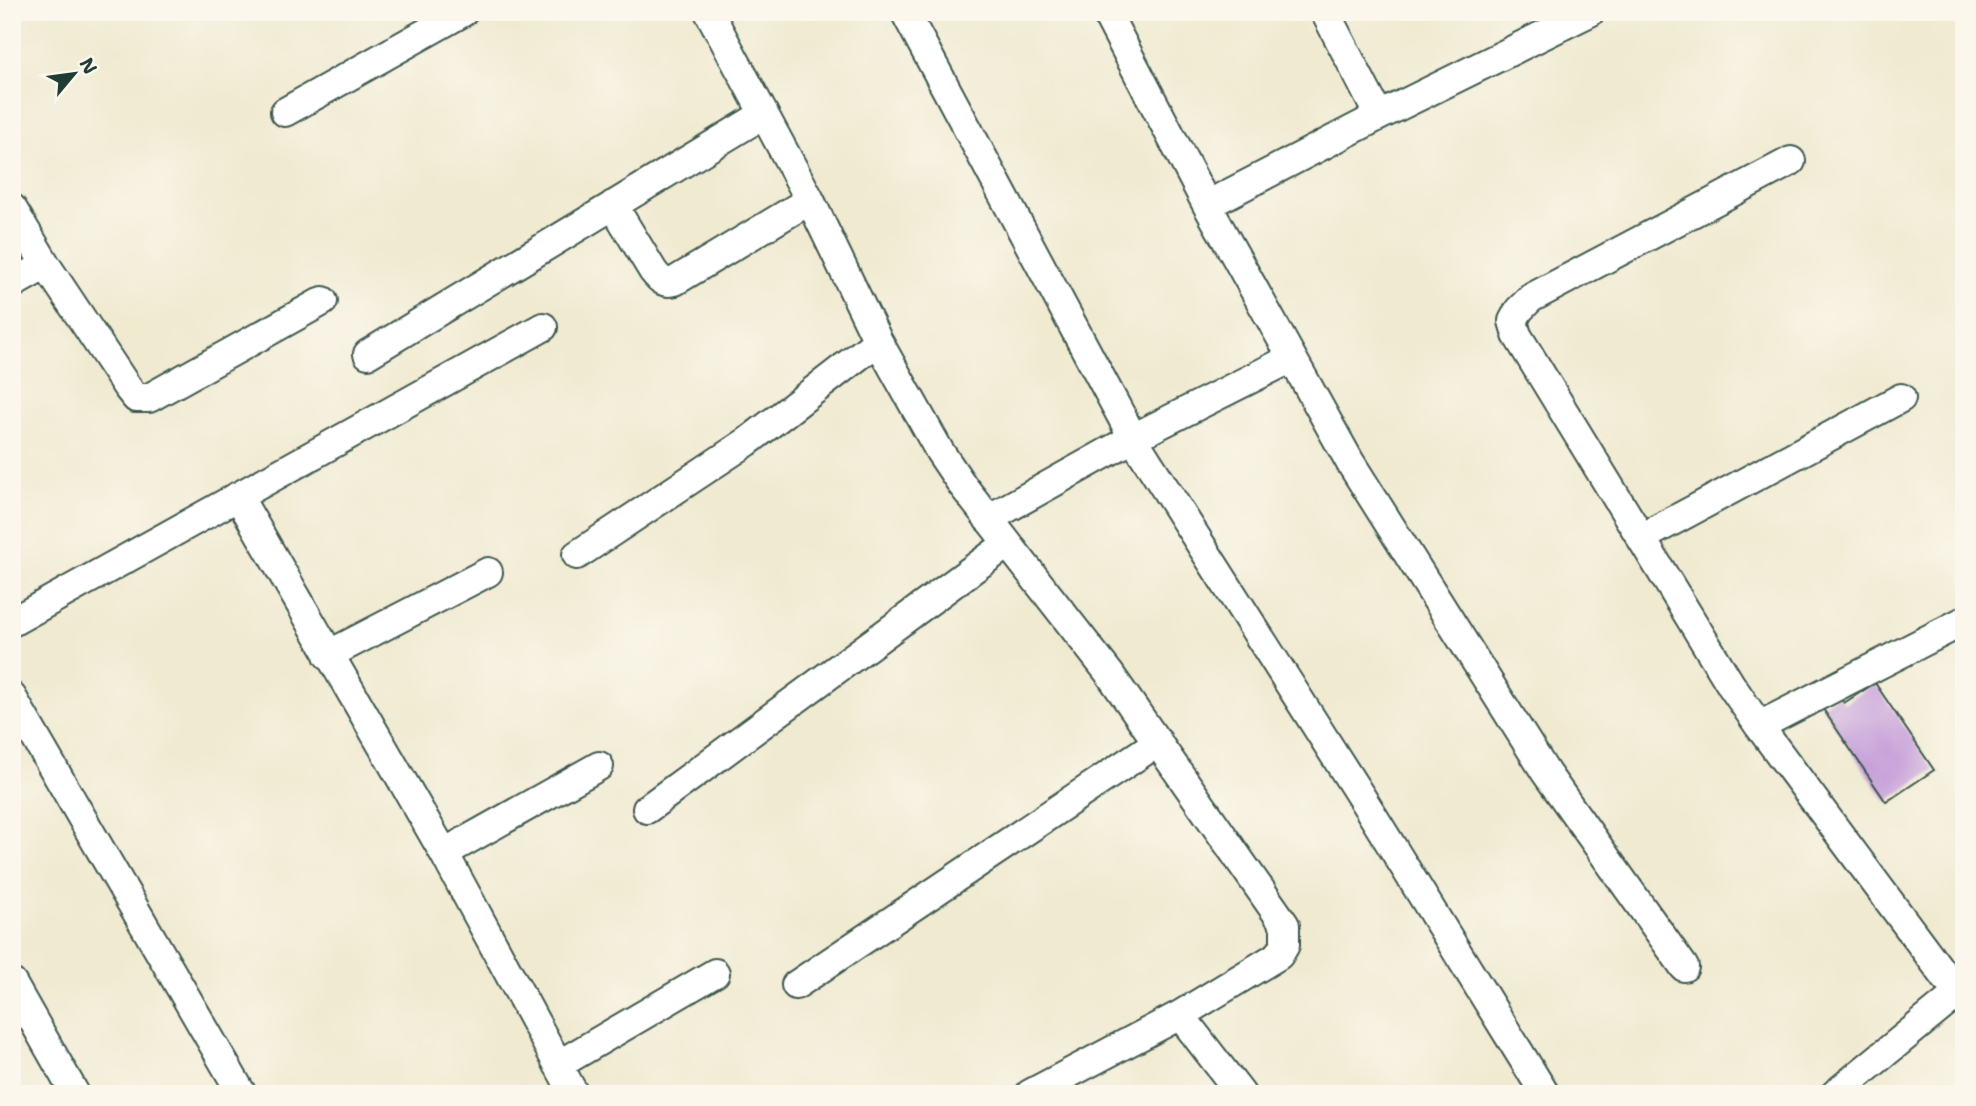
<svg xmlns="http://www.w3.org/2000/svg" width="1976" height="1106" viewBox="0 0 1976 1106" font-family="'Shantell Sans',sans-serif">
<style>
.building{fill:#c49dd9}
.lines{fill:none;stroke-linecap:round;stroke-linejoin:round}
.minor-casing{stroke:#3e574c;stroke-width:32}
.minor{stroke:#fff;stroke-width:28}
</style>
<rect width="100%" height="100%" fill="#fbf7ec"/>
<filter id="ink" filterUnits="userSpaceOnUse"><feTurbulence type="fractalNoise" baseFrequency=".0143" numOctaves="2"/><feDisplacementMap in="SourceGraphic" scale="14" xChannelSelector="R" yChannelSelector="G"/><feConvolveMatrix kernelMatrix="1 2 1 2 8 2 1 2 1" color-interpolation-filters="sRGB"/></filter>
<filter id="wash" filterUnits="userSpaceOnUse"><feTurbulence type="fractalNoise" baseFrequency=".00686" numOctaves="4" result="noise"/><feDisplacementMap in="SourceGraphic" scale="28" xChannelSelector="R" yChannelSelector="G"/><feGaussianBlur stdDeviation="1.57" result="paint"/><feColorMatrix in="noise" values="0 0 0 0 0 0 0 0 0 0 0 0 0 0 0 0 0 1.4 0 .05"/><feComposite in="paint" operator="in"/></filter>
<g filter="url(#wash)">
<rect width="100%" height="100%" fill="#f0ead1"/>
<g id="blocks">
<path class="building" d="M1875 683 1934 770 1886 802 1821 706 1838 695 1844 703Z"/>
</g>
</g>
<g filter="url(#ink)">
<use href="#blocks" fill-opacity="0" stroke="#3e574c" stroke-width="2"/>
<g class="lines">
<g class="minor-casing">
<path id="minor" d="M709 12 810 200 878 341 940 452 963 486 1109 673 1285 925V945L1279 955 1180 1015 1030 1094
M905 12 1133 438 1365 803 1545 1094
M1106 12 1207 205
M1325 12 1379 116
M1590 12 1379 116 1207 205 1350 462 1546 773 1684 967
M285 112 463 12
M613 205 653 271C660 280 664 284 675 281L810 200
M12 208 46 265 127 387 136 398H149L323 301
M12 284 46 265
M368 354 764 114
M238 496 444 853 574 1094
M988 519 1133 438 1292 358
M1643 537 1901 398
M577 555 747 442 878 341
M1964 621 1759 726 1964 1002
M12 622 543 327
M328 655 488 572
M12 697 242 1094
M1759 726 1731 685 1517 335 1513 321 1519 310 1531 298 1791 161
M647 809 1007 544
M444 853 599 766
M12 983 75 1094
M796 985 1158 742
M1180 1015 1241 1094
M558 1065 715 973
M1835 1094 1957 994"/>
</g>
<use href="#minor" class="minor"/>
</g>
</g>
<rect width="1976" height="1106" fill="none" stroke="#fbf7ec" stroke-width="42"/>
<g transform="translate(74 74) rotate(61)" stroke="#fbf7ec" stroke-width="5" paint-order="stroke">
<path d="M0-5L12 26L0 18L-12 26Z" fill="#1f3d34"/>
<text y="-10" font-size="19" font-weight="bold" text-anchor="middle" fill="#1f3d34">N</text>
</g>
</svg>
